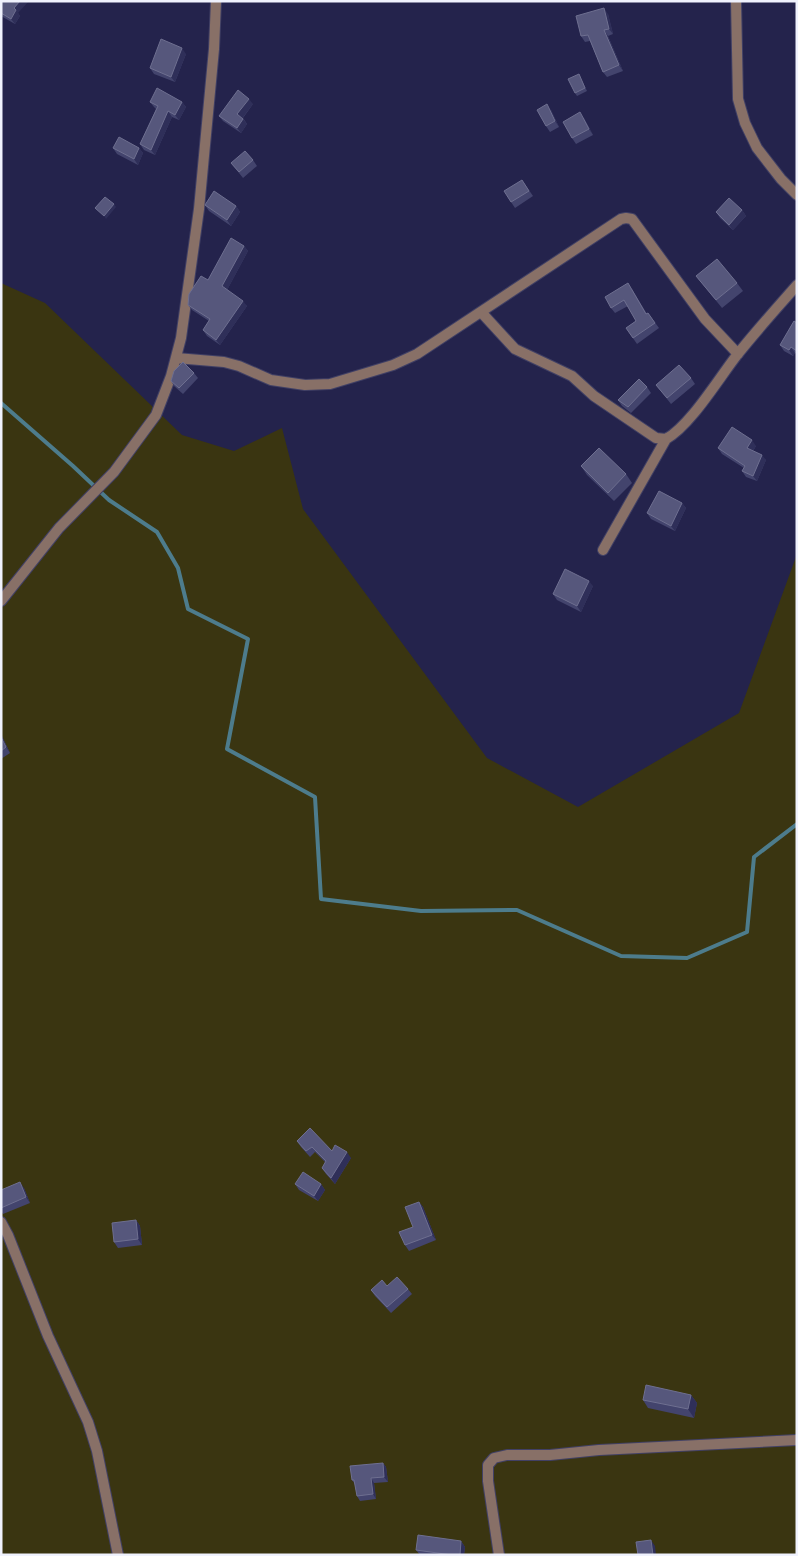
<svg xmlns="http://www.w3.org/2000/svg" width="798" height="1556" font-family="'Varela Round',sans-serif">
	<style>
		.green { fill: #3a3511 }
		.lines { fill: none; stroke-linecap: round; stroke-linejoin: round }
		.stream { stroke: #4d7c8c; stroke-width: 4 }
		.street-casing { stroke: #414065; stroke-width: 12 }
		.street { stroke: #887067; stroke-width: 10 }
		.wall { fill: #43446d }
		.shaded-wall { fill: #2f2f59 }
		.building { fill: #56577c; stroke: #6e6f90 }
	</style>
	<rect width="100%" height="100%" fill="#24234c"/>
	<!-- green -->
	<path class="green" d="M1 283 45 303 182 435 234 451 282 428 303 509 487 758 578 807 739 713 797 554V1555H1Z"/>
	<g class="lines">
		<!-- stream -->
		<path class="stream" d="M1 403 73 466 109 500 157 532 178 568 188 609 248 639 227 749 315 797 321 899 421 911 517 910 621 956 687 958 747 932 754 857 797 824"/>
		<!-- street casing -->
		<g class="street-casing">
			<path id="street" d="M736 1 738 99 745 123 757 148 781 179 797 195
				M481 312 515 349 572 376 594 396 656 438 666 439
				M176 358 224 362 239 366 271 380 305 385 330 384 393 365 417 354 621 219 626 218 632 219 705 319 738 354
				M603 550 666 439C690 426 719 378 737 355 756 331 777 308 797 285
				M1 601 59 528 114 472 156 415 171 376 181 338 199 209 214 49 216 1
				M1 1222 8 1235 48 1336 88 1422 97 1451 118 1555
				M499 1555 488 1481V1465L494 1458 507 1455H550L599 1450 797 1440"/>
		</g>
		<!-- street -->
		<use href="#street" class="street"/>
	</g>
	<!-- wall -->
	<path class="wall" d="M1 1 18 13 20 16 15 24 1 16Z
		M608 14 613 34 608 36 623 71 607 77 603 72 590 41 585 42 581 36Z
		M186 54 175 82 154 74 150 68Z
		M579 74 587 91 577 96 575 93Z
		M150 102H182L186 107 179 120 172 117 155 155 144 150 140 144 156 109 154 107Z
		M253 104 243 118 247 124 241 133 223 121 219 116Z
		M551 110 559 127 550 132 546 126Z
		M584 118 593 135 576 144 572 138Z
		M113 148H139L143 153 138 165 117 154Z
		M253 160 257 166 243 178 231 163Z
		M522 180 533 196 515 208 511 202Z
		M205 205 236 206 240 212 231 226 209 211Z
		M742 210 746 216 733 230 720 218 716 212Z
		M244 246 248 251 227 290 247 306 220 345 207 336 203 330 209 321 192 310 188 305 208 280Z
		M696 276 737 283 743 291 722 308Z
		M632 289 647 314 648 313 659 328 637 344 626 328 636 321 628 306 615 313 611 308Z
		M797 323V354L795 353 793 356 784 351 780 345Z
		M194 373 198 378 183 394 174 386 171 381Z
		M691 378 695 384 671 404 656 385Z
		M647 387 651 393 631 413 622 406 618 400Z
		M756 446 753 451 766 460 757 481 746 477 742 471 744 468 722 454 718 448Z
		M581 466 626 474 632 483 614 501 587 475Z
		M682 503 686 508 675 531 651 519 647 513Z
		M593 586 581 612 557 600 553 594Z
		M1 734 10 753 1 759Z
		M297 1141 332 1151 351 1158 335 1184 326 1174 322 1168 325 1162 315 1152 310 1157 301 1147Z
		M295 1184H321L325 1190 318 1201 299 1190Z
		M24 1188 30 1203 3 1214 1 1211V1190Z
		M419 1202 423 1207 436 1240 409 1251 405 1245 413 1227Z
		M136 1220 140 1226 142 1245 118 1248 114 1242Z
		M387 1286 408 1289 412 1294 391 1313 375 1296 371 1290Z
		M691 1395 697 1403 694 1418 648 1408 643 1400Z
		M383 1463 386 1467 388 1482 374 1483 376 1499 360 1501 357 1496 355 1484 352 1480Z
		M461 1541 465 1547 464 1555H420L416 1550Z"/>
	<!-- shaded-wall -->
	<path class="shaded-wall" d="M20 1H29L18 13 20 16 15 24 11 19 14 8Z
		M604 8 608 14 613 34 609 29Z
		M604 30 608 36 623 71 619 65Z
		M182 48 186 54 175 82 171 77Z
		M249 99 253 104 241 120 237 114Z
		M182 102 186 107 179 120 175 115Z
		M547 104 551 110 559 127 555 121Z
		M168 111 172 117 155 155 151 150Z
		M580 112 584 118 593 135 589 129Z
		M243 119 247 124 241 133 237 128Z
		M139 148 143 153 138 165 134 159Z
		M114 204 116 207 106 219 104 216Z
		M236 206 240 212 231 226 227 220Z
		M742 210 746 216 733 230 729 225Z
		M244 246 248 251 226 292 222 286Z
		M243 301 247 306 220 345 216 340Z
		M791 347 795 353 793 356 789 350Z
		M752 440 756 446 751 454 747 448Z
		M762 455 766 460 757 481 753 476Z
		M682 503 686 508 675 531 671 526Z
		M589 581 593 586 581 612 577 606Z
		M1 734 10 753 6 747 1 737Z
		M347 1152 351 1158 335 1184 331 1178Z
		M20 1182 24 1188 30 1203 26 1197Z
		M321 1184 325 1190 318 1201 314 1196Z
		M419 1202 423 1207 436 1240 432 1235Z
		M136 1220 140 1226 142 1245 138 1239Z
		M691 1395 697 1403 694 1418 688 1409Z
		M383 1463 386 1467 388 1482 384 1477Z
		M371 1478 374 1483 376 1499 373 1494Z
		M651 1540 655 1546 656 1555H653Z
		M461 1541 465 1547 464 1555H460Z"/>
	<!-- building -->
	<path class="building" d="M1 1H20L14 8 16 10 11 19 1 13Z
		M604 8 609 29 604 30 619 65 603 72 588 35 581 36 576 16Z
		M161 39 182 48 171 77 150 68Z
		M579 74 585 88 575 93 568 79Z
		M157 88 182 102 175 115 168 111 151 150 140 144 158 106 150 102Z
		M238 90 249 99 237 114 243 119 237 128 219 116Z
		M547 104 555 121 546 126 537 110Z
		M580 112 589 129 572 138 563 122Z
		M119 137 139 148 134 159 113 148Z
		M245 151 253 160 239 172 231 163Z
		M522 180 529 191 511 202 504 191Z
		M214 191 236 206 227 220 205 205Z
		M105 197 114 204 104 216 95 208Z
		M729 198 742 210 729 225 716 212Z
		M231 238 244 246 222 286 243 301 216 340 203 330 210 319 188 305 189 294 201 276 208 280Z
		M717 259 737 283 716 300 696 276Z
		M628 283 646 314 648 313 655 323 633 338 626 328 636 321 624 300 611 308 605 297Z
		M794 321 797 323V351L791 347 789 350 780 345Z
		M183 362 194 373 179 388 171 381 174 371Z
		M679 365 691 378 667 398 656 385Z
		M639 379 647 387 628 407 618 400Z
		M732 427 752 440 747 448 762 455 753 476 742 471 745 466 718 448Z
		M599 448 626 474 608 493 581 466Z
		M659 491 682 503 671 526 647 513Z
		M565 569 589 581 577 606 553 594Z
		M1 737 6 747 1 751Z
		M310 1128 332 1151 335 1145 347 1152 331 1178 322 1168 326 1161 312 1147 306 1151 297 1141Z
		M303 1172 321 1184 314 1196 295 1184Z
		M20 1182 26 1197 1 1208V1190Z
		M419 1202 432 1235 405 1245 399 1232 413 1227 405 1207Z
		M136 1220 138 1239 114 1242 112 1223Z
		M397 1277 408 1289 387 1307 371 1290 382 1280 387 1286Z
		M646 1385 691 1395 688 1409 643 1400Z
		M383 1463 384 1477 371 1478 373 1494 357 1496 354 1480H352L350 1466Z
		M418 1535 461 1541 460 1555H452L416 1550Z
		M651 1540 653 1555H638L636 1542Z"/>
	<!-- border -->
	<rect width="798" height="1556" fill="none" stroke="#f0f2fd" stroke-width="5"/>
</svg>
